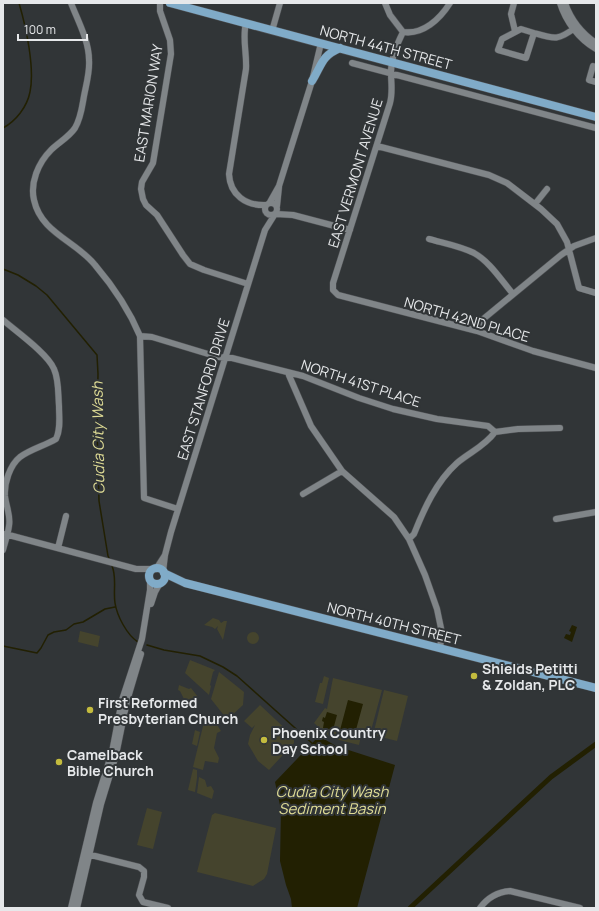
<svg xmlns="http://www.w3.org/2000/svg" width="599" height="911" font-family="Manrope,sans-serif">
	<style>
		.green { fill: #45442d }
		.water { fill: #222002 }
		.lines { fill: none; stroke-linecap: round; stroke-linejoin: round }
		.stream { stroke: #222002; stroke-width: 1.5 }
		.canal { stroke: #222002; stroke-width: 5 }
		.minor-casing { stroke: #4e5154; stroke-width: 7 }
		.major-casing { stroke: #4e5154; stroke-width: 9 }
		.minor { stroke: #808588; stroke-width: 6 }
		.major { stroke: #80abc8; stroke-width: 8 }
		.poi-dot { fill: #c4bc3e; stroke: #313537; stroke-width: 1.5 }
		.labels { text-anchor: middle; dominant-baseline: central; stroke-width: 4; stroke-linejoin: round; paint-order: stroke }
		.street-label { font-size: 14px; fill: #e6e8ea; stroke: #313537 }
		.poi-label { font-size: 14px; font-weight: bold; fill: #e6e8ea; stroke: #313537; text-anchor: start }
		.water-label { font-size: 15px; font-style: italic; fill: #dedb95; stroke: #313537 }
	</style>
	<rect width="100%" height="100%" fill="#313537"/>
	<!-- green -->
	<path class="green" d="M213 618 219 620 221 623 224 621H227L223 640 217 629 218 626 215 629 212 627 204 625Z
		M80 631 100 636 98 647 78 642Z
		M247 638a6 6 0 1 1 12 0a6 6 0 1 1-12 0Z
		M190 660 215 670 213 672 210 685 211 686 209 695 185 673Z
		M219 672 244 692 243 705 229 718H226L211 699Z
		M324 676 329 678 323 704 315 702 320 683H322Z
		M333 678 382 690 369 738 361 736 359 745 331 738 314 723 325 708 327 709Z
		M179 685 189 689 191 688 198 697 189 704 186 709 178 707 184 699 180 691 178 690Z
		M384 690 408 696 397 741 373 735Z
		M260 705 291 734V736L294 738V743L269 770 258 761 248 744 250 735 255 725 252 728 244 721Z
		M205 718 214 720 221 731 217 733 214 748 219 758 218 763 205 761 203 770 193 767Z
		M195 730 200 732 197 746 192 744Z
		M193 769 197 770V778L195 792 188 790Z
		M199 777 205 780 207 787 211 786 214 791 212 799 197 793Z
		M147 808 162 812 153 849 137 845Z
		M215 813 276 828 267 874 264 879 253 886 197 872 212 815Z"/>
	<!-- water -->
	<path class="water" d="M572 625 577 627 572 642 564 638 566 634 570 635 571 632 569 631Z
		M348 700 363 704 354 737 339 734Z
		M327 712 337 715 333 730 323 728 324 722 322 721 323 717 325 718Z
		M319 736 336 746 395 765 357 908H292L291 899 286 885 280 861 281 810 275 782Z"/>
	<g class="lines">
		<!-- stream -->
		<path class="stream" d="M3 128C16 121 27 107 30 92 35 68 26 27 19 3
			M3 269 18 275 36 286 47 295 97 355 98 374 97 428 99 501 108 556 110 560
			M112 566C117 577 113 591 115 603 117 616 127 635 138 642
			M147 645 164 650 200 656 223 667 237 676 313 744
			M3 646 37 653 41 648 48 635 54 632 66 630 74 624 83 622 105 609 115 607"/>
		<!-- canal -->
		<path class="canal" d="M410 908 551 777 596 744"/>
		<!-- minor casing -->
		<g class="minor-casing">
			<path id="minor" d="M71 3C78 21 89 41 89 60 90 72 86 85 84 96 82 107 81 118 75 128 69 137 58 143 51 150 38 163 30 183 34 200 41 233 76 241 95 265 112 285 130 312 140 336L144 498 178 509
				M160 3V11L170 40 171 54 153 163 142 182 141 189 143 199 146 205 157 215 183 255 190 264 204 270 248 284
				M385 3 390 15 403 32
				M514 3 511 14 515 31
				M560 3C566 22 579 39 596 49
				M565 3C571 20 581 33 596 43
				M246 23C242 38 247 53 246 69L229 174C230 195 246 206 266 205
				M521 29 534 33 526 58 498 50 502 39Z
				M272 31 280 3
				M403 32C397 44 391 59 391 72 391 83 393 92 390 103L333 283V290L338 295 477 331 533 351 596 368
				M403 32C423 35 440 19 450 3
				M534 33C554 39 558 41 576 27
				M352 63 596 128
				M596 67 593 66 589 80 596 82
				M377 146 489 175 507 183 541 209 557 224 567 242 579 288 596 293
				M270 202 279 186 312 81 321 43
				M265 209a6 6 0 1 1 12 0a6 6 0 1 1-12 0Z
				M535 204 547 189
				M277 206 279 187
				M276 214 293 215 350 230
				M429 239C443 243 460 246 474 253 490 262 501 280 513 294
				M3 320C17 332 48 354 54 369 59 380 58 394 59 406 59 417 61 429 56 439 44 446 31 449 20 457 10 465 4 483 5 496 6 506 11 516 9 526 8 534 5 542 3 550
				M477 331 482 320 561 255 574 246 596 238
				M140 336 152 337 218 357 232 358 303 376 359 398 393 409 437 419 488 426 495 432 518 429 560 428
				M288 373 311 426 342 471 394 517 409 539
				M303 494 342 471
				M556 519 596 512
				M5 534 136 569H154
				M58 548 66 516
				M156 569 165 555
				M163 572 165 555 171 532 265 230 275 214
				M151 604 155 592 160 583
				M440 648 442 633 437 609 425 575 409 539 414 534C424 509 436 482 457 463 470 452 485 446 495 432
				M87 854 139 867 144 871V877L139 895 143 902 168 908
				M71 908 96 803 112 752 122 700 142 639 150 590V579
				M77 908 101 804 116 755 127 701 141 654
				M480 908C488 897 497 892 510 891L580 908"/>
		</g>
		<!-- major casing -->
		<g class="major-casing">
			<path id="major" d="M170 3 596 117
				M312 81C322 65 321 56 340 48
				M149 576a8 8 0 1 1 16 0a8 8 0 1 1-16 0Z
				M164 573 185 583 596 688"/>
		</g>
		<!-- minor -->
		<use href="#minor" class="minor"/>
		<!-- major -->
		<use href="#major" class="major"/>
	</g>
	<!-- markers -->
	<g class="poi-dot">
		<circle cx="474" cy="676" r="4"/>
		<circle cx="90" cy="710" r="4"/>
		<circle cx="264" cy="740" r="4"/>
		<circle cx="59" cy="762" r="4"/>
	</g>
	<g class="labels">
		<!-- street labels -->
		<g class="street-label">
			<text transform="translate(386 47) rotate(15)">NORTH 44TH STREET</text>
			<text transform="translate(148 103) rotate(-81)">EAST MARION WAY</text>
			<text transform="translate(355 173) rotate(-73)">EAST VERMONT AVENUE</text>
			<text transform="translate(467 319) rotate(16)">NORTH 42ND PLACE</text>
			<text transform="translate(361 383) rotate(18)">NORTH 41ST PLACE</text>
			<text transform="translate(203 389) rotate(-73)">EAST STANFORD DRIVE</text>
			<text transform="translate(394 623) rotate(14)">NORTH 40TH STREET</text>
		</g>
		<!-- poi labels -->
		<g class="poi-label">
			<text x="482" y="668">Shields Petitti<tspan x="482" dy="16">&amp; Zoldan, PLC</tspan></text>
			<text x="98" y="702">First Reformed<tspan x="98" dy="16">Presbyterian Church</tspan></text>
			<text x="272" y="732">Phoenix Country<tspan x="272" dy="16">Day School</tspan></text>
			<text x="67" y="754">Camelback<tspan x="67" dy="16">Bible Church</tspan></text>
		</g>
		<!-- water labels -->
		<g class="water-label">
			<text transform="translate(98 438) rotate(-91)">Cudia City Wash</text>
			<text x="332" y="791">Cudia City Wash<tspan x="332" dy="17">Sediment Basin</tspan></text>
		</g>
	</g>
	<!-- border -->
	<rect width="599" height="911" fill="none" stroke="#e6e8ea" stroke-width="8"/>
	<!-- scale -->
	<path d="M18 34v6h69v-6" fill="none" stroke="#e6e8ea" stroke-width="2"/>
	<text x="24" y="34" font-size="12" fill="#e6e8ea" stroke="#313537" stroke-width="3" paint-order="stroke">100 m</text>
</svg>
